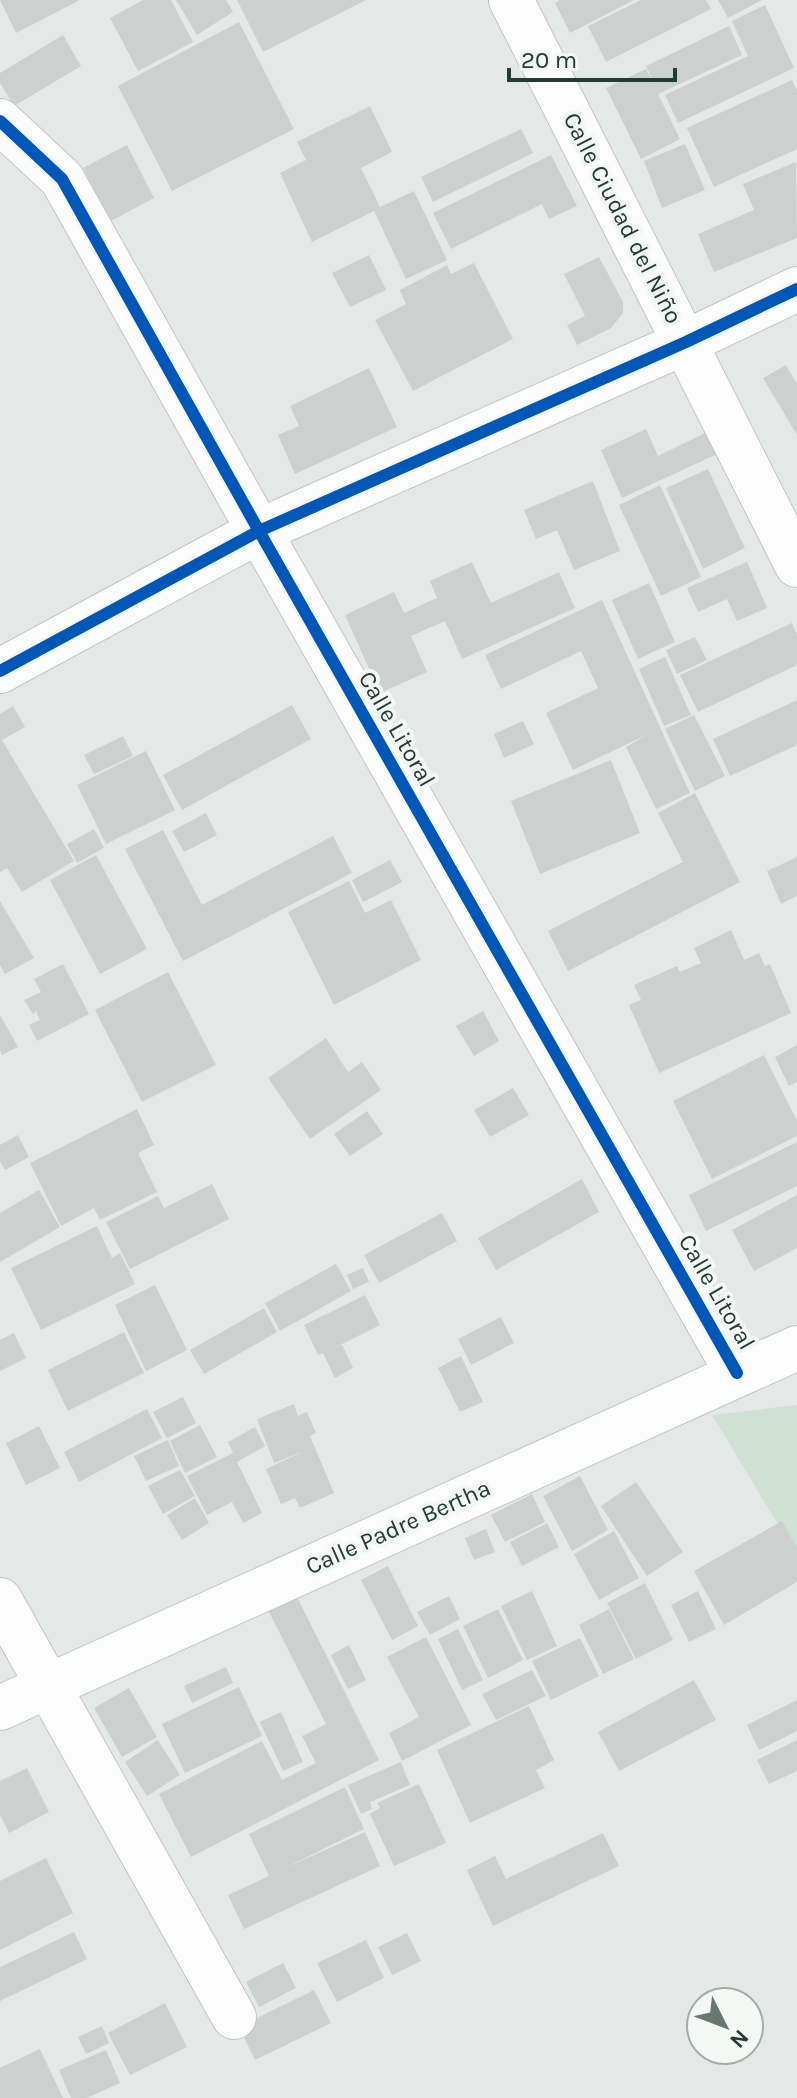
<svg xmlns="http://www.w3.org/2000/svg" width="797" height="2098" font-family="Karla,sans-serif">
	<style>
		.green { fill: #cfe1d3 }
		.building { fill: #ccd0ce }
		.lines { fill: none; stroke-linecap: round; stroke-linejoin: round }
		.minor-casing { stroke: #c1c6c4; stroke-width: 46 }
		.tertiary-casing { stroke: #c1c6c4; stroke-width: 46 }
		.minor { stroke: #fbfcfb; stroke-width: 44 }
		.tertiary { stroke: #fbfcfb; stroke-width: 44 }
		.cycleway-casing { stroke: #f3f8f5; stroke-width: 17 }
		.cycleway { stroke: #0057b8; stroke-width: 12 }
		.labels { text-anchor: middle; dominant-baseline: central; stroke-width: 8; stroke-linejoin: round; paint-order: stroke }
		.street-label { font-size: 24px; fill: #243b33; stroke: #f3f8f5 }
	</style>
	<rect width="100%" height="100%" fill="#e4e9e7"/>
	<!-- green -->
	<path class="green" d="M797 1405V1556L712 1415Z"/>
	<!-- building -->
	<path class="building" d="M0 0H80L16 33Z
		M143 0H171L193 42 138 71 110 18Z
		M176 0H226L233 12 197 35Z
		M237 0H366L263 52Z
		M560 0H634L570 33 555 3Z
		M641 0H706L711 9 606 62 588 26Z
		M718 0H762L728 18Z
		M765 5 794 68 678 123 665 95 748 56 732 21Z
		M239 22 294 129 172 191 118 86Z
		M729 26 742 55 658 94 680 139 641 159 606 88 646 69 656 87 646 66Z
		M63 35 81 66 14 106 0 83V73Z
		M792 80 797 90V149L714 187 687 128Z
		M370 106 392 152 361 168 380 207 414 191 447 260 406 279 374 211 312 242 280 173 306 160 297 142Z
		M521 129 533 153 433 202 421 177Z
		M685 144 705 190 662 208 644 161Z
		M127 145 154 198 111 221 83 168Z
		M551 155 577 206 549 219 542 204 451 249 433 213Z
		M796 162 797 238 714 272 698 234 754 210 743 184Z
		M369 255 386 290 350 307 332 273Z
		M599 257 623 302V313L611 328 577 345 567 325 585 316 564 274Z
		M474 263 513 339 413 391 375 320 406 304 400 290 447 265 451 274Z
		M786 365 797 384V435L763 378Z
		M369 368 397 427 295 474 278 435 299 426 290 406Z
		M646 429 658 456 707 432 717 454 622 498 601 450Z
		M708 469 745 548 703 569 666 488Z
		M593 481 620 551 574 570 557 530 536 539 524 510Z
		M660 485 701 577 661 596 619 505Z
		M472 562 491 603 559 572 575 608 462 659 445 621 411 636 427 672 380 693 345 615 394 592 404 613 437 598 430 581Z
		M747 562 767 608 737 621 727 599 698 612 687 588Z
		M649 583 675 642 638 659 612 600Z
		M602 600 690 793 656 809 626 747 648 734 573 770 546 713 598 688 581 651 501 689 485 655Z
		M792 623 797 635V665L698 712 680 675Z
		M695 637 707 660 677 674 666 650Z
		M665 657 691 715 664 726 639 669Z
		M797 700V745L730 776 713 739Z
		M292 705 311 739 182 810 163 775Z
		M13 706 25 727 2 740 74 861 22 892 7 868 0 872V714Z
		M694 715 725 776 695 791 665 729Z
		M523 721 534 744 504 758 494 734Z
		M123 736 133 756 94 774 84 755Z
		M146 751 175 810 106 844 77 785Z
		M611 760 640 833 540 874 511 801Z
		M695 793 740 882 568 971 548 931 683 862 658 813Z
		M206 813 217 835 184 852 172 831Z
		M94 829 104 848 77 863 67 844Z
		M163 830 202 905 333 836 352 873 183 961 125 849Z
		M96 855 147 949 100 974 50 880Z
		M797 857V896L781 904 767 871Z
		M390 860 402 882 363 902 352 880Z
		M349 881 365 913 391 900 421 960 334 1005 288 912Z
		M0 901 34 958 5 974 0 965Z
		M731 930 744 960 759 953 765 966 770 964 791 1013 659 1073 629 1005 641 1000 634 985 677 966 680 972 701 963 694 948Z
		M63 964 89 1014 37 1041 29 1025 40 1020 36 1011 33 1014 24 1000 41 992 34 979Z
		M168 972 216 1065 142 1102 95 1010Z
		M483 1011 499 1041 474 1056 456 1026Z
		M0 1015 18 1047 2 1055 0 1050Z
		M326 1038 348 1072 362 1062 381 1090 310 1139 268 1078Z
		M797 1045V1082L789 1086 775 1057Z
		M764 1055 797 1121V1136L712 1179 673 1101Z
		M513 1088 529 1115 490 1137 474 1110Z
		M137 1109 154 1145 138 1153 157 1192 100 1220 94 1208 61 1226 30 1163Z
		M367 1111 383 1134 350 1156 334 1134Z
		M18 1135 29 1157 5 1170 0 1161V1145Z
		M797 1142V1186L706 1231 689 1195Z
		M582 1179 599 1212 496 1270 478 1238Z
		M212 1184 229 1219 130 1269 106 1222 158 1196 164 1208Z
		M39 1190 60 1227 0 1262V1213Z
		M797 1195V1248L754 1271 732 1230Z
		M442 1213 457 1241 379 1283 364 1255Z
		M97 1226 112 1258 120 1253 135 1284 41 1330 11 1268Z
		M336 1264 351 1291 280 1331 265 1303Z
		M363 1268 369 1282 353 1289 347 1275Z
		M155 1285 187 1350 146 1371 115 1305Z
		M365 1295 380 1325 332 1349 342 1345 353 1368 335 1378 323 1353 318 1355 304 1325Z
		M264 1308 277 1332 204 1374 190 1350Z
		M501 1317 514 1343 471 1365 458 1339Z
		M124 1332 144 1373 68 1411 48 1370Z
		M14 1333 26 1358 0 1371V1340Z
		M461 1356 483 1402 460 1412 438 1368Z
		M183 1397 196 1423 167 1438 153 1412Z
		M294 1404 298 1416 307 1412 316 1433 310 1436 334 1493 300 1508 295 1498 281 1504 266 1469 304 1451 274 1463 257 1419Z
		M147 1409 162 1438 79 1482 64 1452Z
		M200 1425 217 1457 185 1473 170 1441Z
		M39 1426 60 1468 26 1485 6 1443Z
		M255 1427 265 1446 237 1462 262 1513 243 1523 232 1502 207 1515 187 1476 233 1453 228 1442Z
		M168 1440 179 1466 146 1481 134 1456Z
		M180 1470 195 1496 163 1514 148 1486Z
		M580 1476 608 1530 572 1551 543 1496Z
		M636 1482 683 1552 647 1576 601 1506Z
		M532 1494 545 1522 505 1542 491 1515Z
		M195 1498 209 1523 182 1540 167 1515Z
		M782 1521 797 1548V1582L724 1625 694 1571Z
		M547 1523 559 1547 522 1566 510 1542Z
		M486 1529 495 1552 474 1560 465 1538Z
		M614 1531 639 1578 599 1600 574 1554Z
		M388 1566 418 1626 392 1640 361 1580Z
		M645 1583 673 1640 636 1659 607 1603Z
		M532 1591 557 1646 527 1660 501 1606Z
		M698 1591 716 1629 689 1642 671 1605Z
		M296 1595 379 1760 191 1857 159 1794 262 1741 282 1780 316 1763 302 1736 326 1724 268 1610Z
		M449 1596 460 1619 430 1635 417 1612Z
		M498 1609 523 1660 488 1678 463 1626Z
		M609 1609 634 1659 603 1674 579 1625Z
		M458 1629 483 1680 462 1690 438 1639Z
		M426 1637 471 1725 402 1761 389 1733 419 1717 387 1657Z
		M580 1638 599 1676 551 1700 532 1661Z
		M349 1645 366 1680 348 1689 331 1655Z
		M226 1667 233 1683 192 1703 184 1686Z
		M532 1670 546 1696 496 1720 482 1694Z
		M694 1680 716 1720 619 1771 598 1732Z
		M239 1687 262 1736 185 1773 162 1724Z
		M129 1688 157 1737 122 1757 94 1708Z
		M797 1700V1731L759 1750 747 1725Z
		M529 1706 554 1760 536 1770 545 1788 470 1823 437 1750Z
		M281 1712 303 1762 283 1771 260 1722Z
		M158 1740 180 1775 147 1796 125 1762Z
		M797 1740V1771L769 1784 757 1760Z
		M401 1762 410 1785 370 1802 372 1809 361 1814 348 1785Z
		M27 1768 49 1812 9 1833 0 1815V1781Z
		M419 1784 446 1843 394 1866 370 1814 380 1808 377 1803Z
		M345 1787 364 1829 283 1869 365 1832 380 1866 244 1929 228 1895 269 1876 249 1834Z
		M603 1833 619 1866 493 1926 467 1870 495 1856 506 1879Z
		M46 1858 73 1913 0 1950V1881Z
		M74 1932 87 1959 0 2001V1967Z
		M407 1933 421 1961 392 1975 378 1947Z
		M366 1940 384 1978 337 2002 317 1963Z
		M283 1963 296 1988 259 2007 246 1982Z
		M314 1990 331 2023 255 2060 239 2027Z
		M165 2003 187 2047 130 2075 108 2033Z
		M102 2026 109 2043 86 2054 78 2037Z
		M40 2049 63 2098H0V2068Z
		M106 2050 120 2083 87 2098H71L59 2070Z"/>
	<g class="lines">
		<!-- minor casing -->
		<g class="minor-casing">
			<path id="minor" d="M511 0 797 565
				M0 121 62 179 259 531 737 1373
				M0 1600 234 2017
				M0 1708 797 1348"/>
		</g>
		<!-- tertiary casing -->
		<g class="tertiary-casing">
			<path id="tertiary" d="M0 671 259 531 686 342 797 289"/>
		</g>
		<!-- minor -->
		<use href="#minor" class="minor"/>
		<!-- tertiary -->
		<use href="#tertiary" class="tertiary"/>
		<!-- cycleway casing -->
		<g class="cycleway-casing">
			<path id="cycleway" d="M0 121 62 179 259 531 737 1373
				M0 671 259 531 686 342 797 289"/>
		</g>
		<!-- cycleway -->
		<use href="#cycleway" class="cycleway"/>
	</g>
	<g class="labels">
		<!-- street labels -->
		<g class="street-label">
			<text transform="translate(623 218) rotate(63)">Calle Ciudad del Niño</text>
			<text transform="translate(397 729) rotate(60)">Calle Litoral</text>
			<text transform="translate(717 1292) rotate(60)">Calle Litoral</text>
			<text transform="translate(398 1527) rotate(-24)">Calle Padre Bertha</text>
		</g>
	</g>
	<!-- north arrow -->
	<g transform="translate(725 2026) rotate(132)"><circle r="38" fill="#f3f8f5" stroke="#a0aca7" stroke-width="2"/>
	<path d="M0-6L14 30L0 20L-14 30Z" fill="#677872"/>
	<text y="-12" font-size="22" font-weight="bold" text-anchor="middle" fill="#243b33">N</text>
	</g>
	<!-- scale -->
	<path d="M509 68v12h166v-12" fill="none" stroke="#243b33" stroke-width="4"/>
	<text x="521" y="68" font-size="24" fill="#243b33" stroke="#f3f8f5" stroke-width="6" paint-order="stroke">20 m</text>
</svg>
